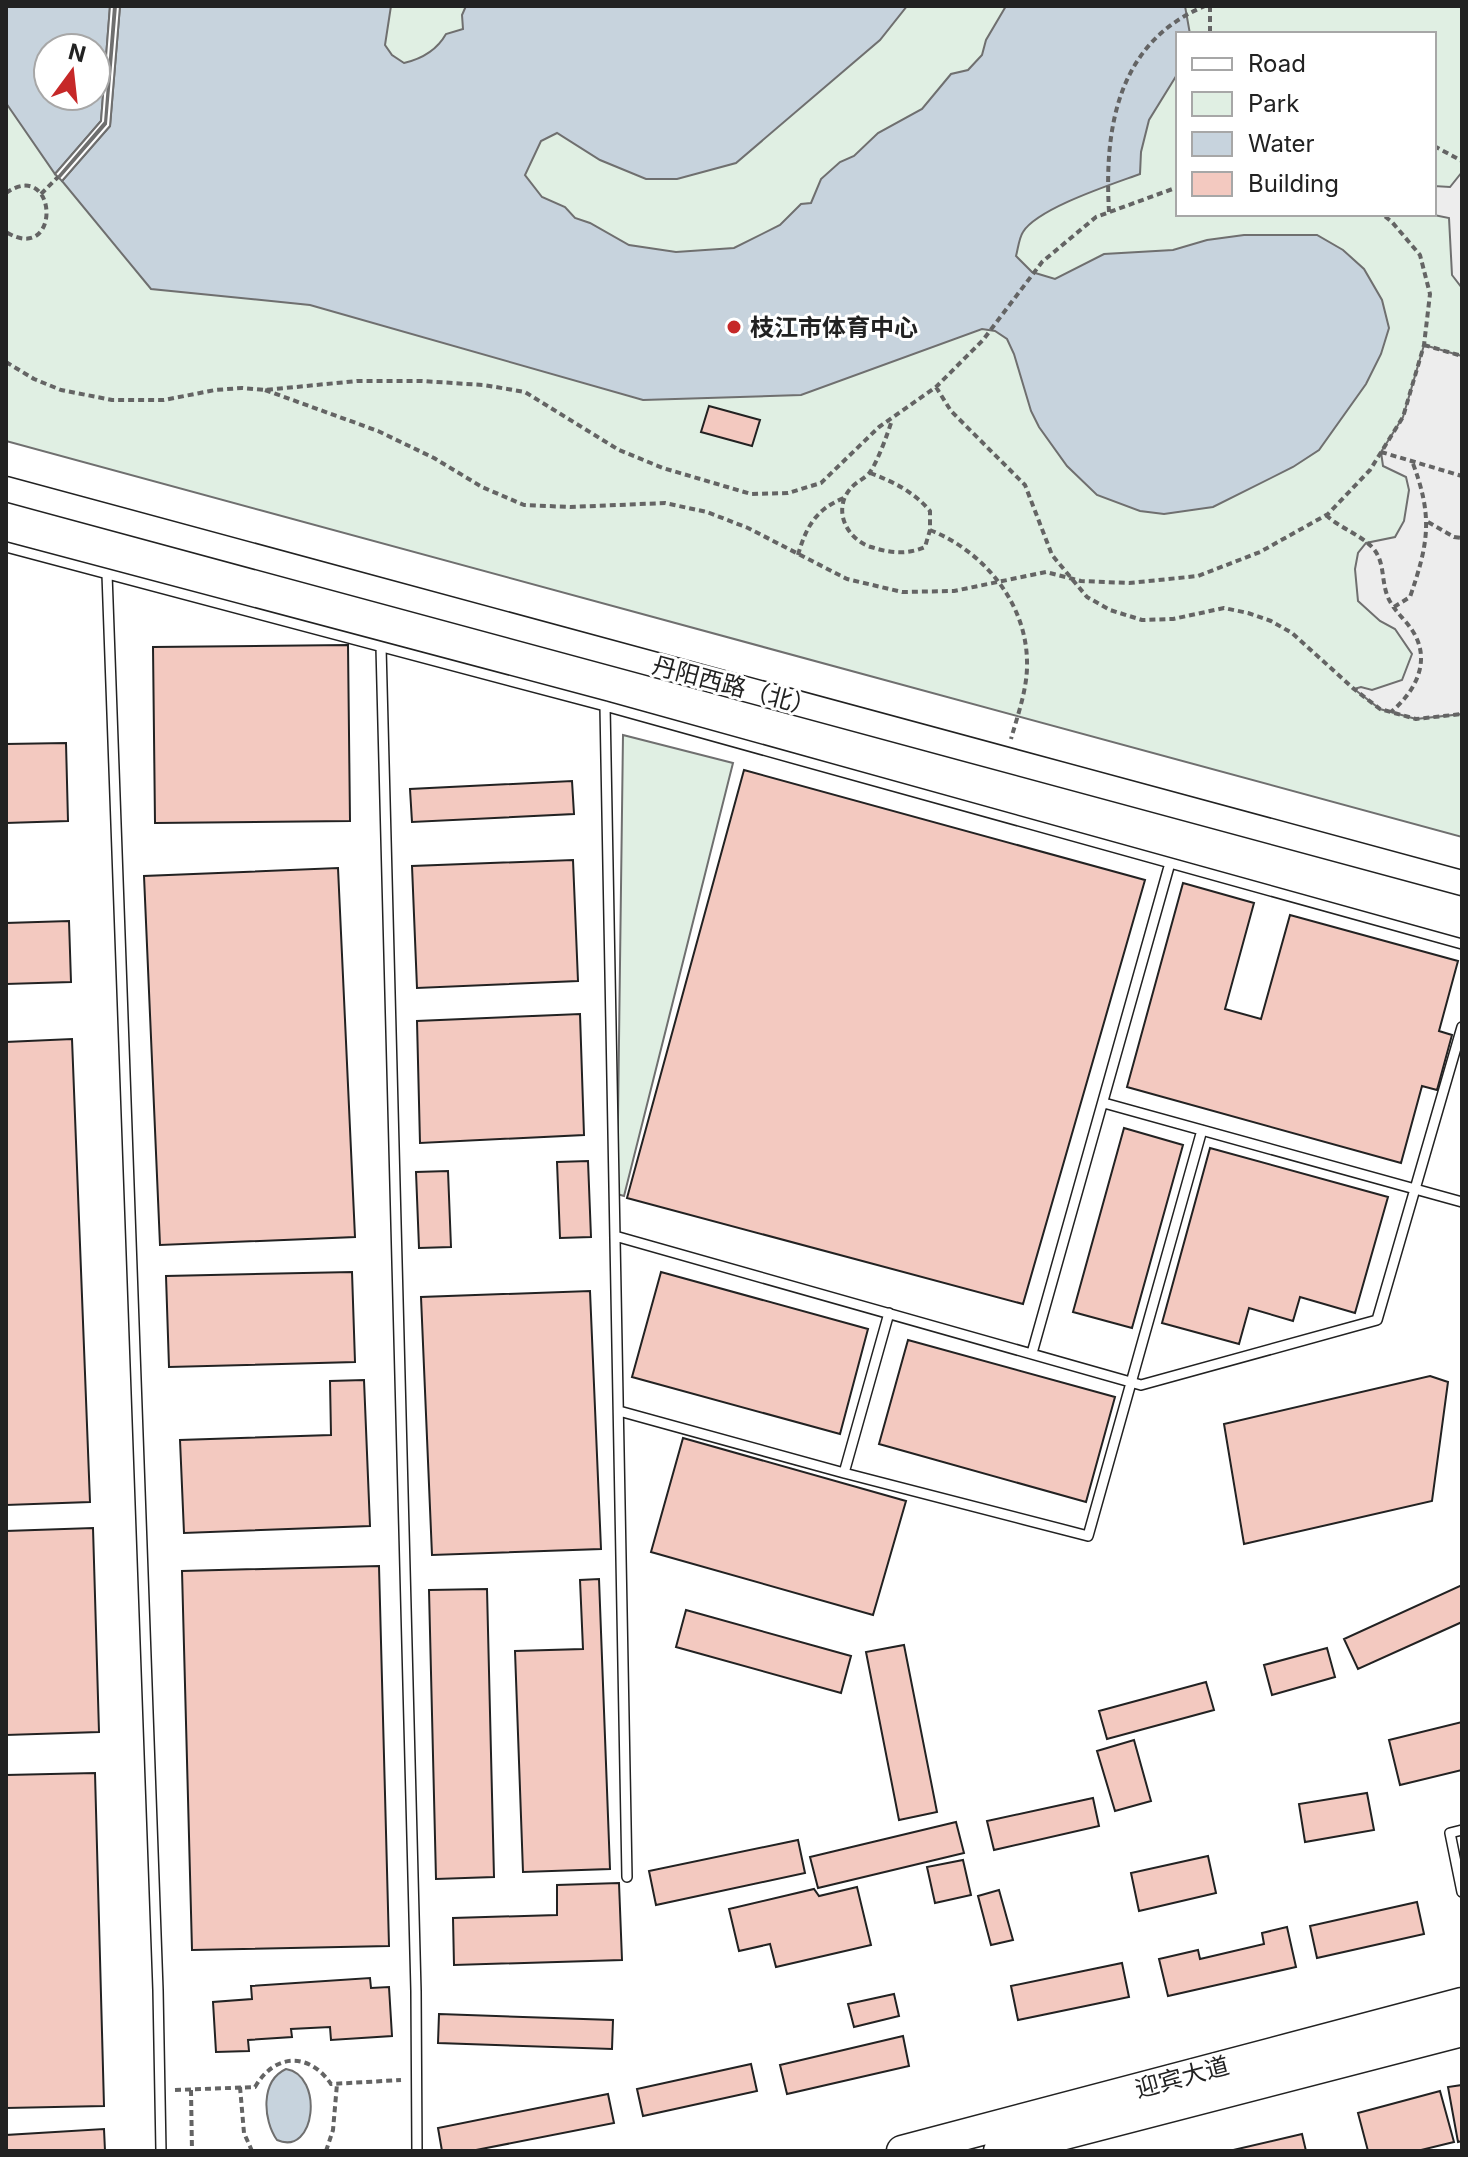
<svg xmlns="http://www.w3.org/2000/svg" width="1468" height="2157" font-family="Inter,'Noto Sans SC',sans-serif">
	<style>
		.green { fill: #e0efe3; stroke: #6f6f6f; stroke-width: 2; fill-rule: evenodd }
		.parking { fill: #ededed; stroke: #6f6f6f; stroke-width: 2 }
		.water { fill: #c7d3dd; stroke: #6f6f6f; stroke-width: 2; fill-rule: evenodd }
		.pier { fill: #fff; stroke: #6f6f6f; stroke-width: 2 }
		.building { fill: #f3c9c0; stroke: #222; stroke-width: 2 }
		.lines { fill: none; stroke-linecap: round; stroke-linejoin: round }
		.service-casing { stroke: #222; stroke-width: 12 }
		.tertiary-casing { stroke: #222; stroke-width: 27 }
		.primary-casing { stroke: #222; stroke-width: 33 }
		.path { stroke: #646464; stroke-width: 4; stroke-dasharray: 6 4; stroke-linecap: butt }
		.service { stroke: #fff; stroke-width: 9 }
		.tertiary { stroke: #fff; stroke-width: 24 }
		.primary { stroke: #fff; stroke-width: 30 }
		.poi-dot { fill: #c62828; stroke: #fff; stroke-width: 3 }
		.labels { text-anchor: middle; dominant-baseline: central; stroke-width: 6; stroke-linejoin: round; paint-order: stroke }
		.poi-label { font-size: 24px; font-weight: bold; fill: #222; stroke: #fff; text-anchor: start }
		.street-label { font-size: 24px; fill: #222; stroke: #fff }
	</style>
	<rect width="100%" height="100%" fill="#fff"/>
	<!-- green -->
	<path class="green" d="M6 6H1462V837L6 441ZM1178 34H1434V214H1178ZM48 48H96V96H48Z
		M623 735 733 763 624 1196 617 1194Z"/>
	<!-- parking -->
	<path class="parking" d="M1462 172V288L1452 275 1449 218 1429 214H1434V186L1450 187Z
		M1424 345 1462 356V714L1416 719 1380 709 1354 689 1361 687 1372 690 1402 680 1412 654 1395 629 1380 621 1358 601 1355 569 1358 553 1366 543 1395 537 1404 521 1409 490 1406 477 1383 466 1381 452 1403 417Z"/>
	<!-- water -->
	<path class="water" d="M6 6H110L101 121 55 174 6 103ZM48 48H96V96H48Z
		M120 6H391L385 45 392 55 404 63C421 59 437 50 446 34L463 29 462 15 466 6H907L880 40 736 163 677 179H646L600 160 557 133 541 141 525 175 542 197 565 207 575 218 590 223 629 245 676 252 734 248 780 225 801 204 811 203 821 179 840 162 854 156 878 133 922 109 951 74 968 70 982 55 986 40 1006 6H1185L1190 34H1178V73L1149 120 1141 152 1140 174C1113 184 1038 208 1023 232 1019 238 1018 249 1016 256L1032 272 1055 279 1104 254 1173 250 1207 240 1244 235H1317L1343 250 1364 269 1382 300 1389 328 1381 354 1366 384 1319 450 1293 467 1213 507 1164 514 1140 511 1097 495 1067 466 1039 427 1031 411 1014 354 1007 339 995 331 982 329 801 395 643 400 310 305 151 289 62 181 110 126Z
		M286 2069C324 2075 316 2157 277 2140 263 2120 260 2081 286 2069Z"/>
	<!-- pier -->
	<path class="pier" d="M110 6H114L105 122 58 177 55 174 101 121Z
		M116 6H120L110 126 62 181 59 178 106 124Z"/>
	<!-- building -->
	<path class="building" d="M709 406 760 420 752 446 701 432Z
		M348 645 350 821 155 823 153 647Z
		M66 743 68 821 6 823V744Z
		M744 770 1145 880 1023 1304 627 1198Z
		M572 781 574 814 412 822 410 789Z
		M573 860 578 981 417 988 412 866Z
		M338 868 355 1237 160 1245 144 876Z
		M1183 883 1254 903 1225 1009 1261 1019 1290 915 1458 961 1439 1031 1452 1035 1437 1090 1422 1086 1401 1163 1127 1087Z
		M69 921 71 982 6 984V923Z
		M580 1014 584 1135 420 1143 417 1021Z
		M72 1039 90 1502 6 1505V1042Z
		M1124 1128 1183 1145 1132 1328 1073 1312Z
		M1210 1148 1388 1197 1355 1313 1300 1297 1293 1321 1249 1308 1239 1344 1162 1323Z
		M588 1161 591 1237 560 1238 557 1162Z
		M448 1171 451 1247 419 1248 416 1172Z
		M352 1272 355 1362 169 1367 166 1276Z
		M661 1272 868 1329 840 1434 632 1377Z
		M590 1291 601 1549 432 1555 421 1297Z
		M908 1340 1115 1397 1086 1502 879 1444Z
		M1430 1376 1448 1382 1432 1501 1244 1544 1224 1424Z
		M364 1380 370 1526 184 1533 180 1440 331 1435 330 1381Z
		M683 1438 906 1501 873 1615 651 1552Z
		M93 1528 99 1732 6 1735V1531Z
		M379 1566 389 1946 192 1950 182 1571Z
		M599 1579 610 1869 523 1872 515 1651 583 1649 580 1580Z
		M1462 1585V1622L1358 1669 1344 1639Z
		M487 1589 494 1877 436 1879 429 1590Z
		M686 1610 851 1656 841 1693 676 1647Z
		M904 1645 937 1812 899 1820 866 1652Z
		M1327 1648 1335 1677 1272 1695 1264 1665Z
		M1206 1682 1214 1710 1107 1739 1099 1711Z
		M1462 1722V1770L1400 1785 1389 1740Z
		M1134 1740 1151 1801 1115 1811 1097 1751Z
		M95 1773 104 2106 6 2108V1775Z
		M1367 1793 1374 1830 1305 1842 1299 1804Z
		M1093 1798 1099 1826 994 1850 987 1821Z
		M956 1822 964 1853 818 1888 810 1857Z
		M798 1840 805 1873 656 1905 649 1871Z
		M1208 1856 1216 1893 1139 1911 1131 1873Z
		M963 1860 971 1895 935 1903 927 1867Z
		M619 1883 622 1960 454 1965 453 1918 557 1915V1885Z
		M857 1887 871 1945 776 1967 770 1944 739 1951 729 1909 814 1889 819 1896Z
		M999 1890 1013 1940 991 1945 978 1896Z
		M1417 1902 1424 1934 1317 1958 1310 1926Z
		M1287 1927 1296 1967 1168 1996 1159 1959 1198 1950 1200 1959 1264 1944 1262 1933Z
		M1122 1963 1129 1997 1018 2020 1011 1986Z
		M370 1978 371 1988 389 1987 392 2036 331 2040 330 2027 291 2029 292 2037 248 2040 249 2051 216 2052 213 2002 252 1999 251 1986Z
		M894 1994 899 2016 854 2027 848 2004Z
		M439 2014 613 2020 612 2049 438 2043Z
		M903 2036 909 2066 787 2094 780 2065Z
		M751 2064 757 2091 643 2116 637 2089Z
		M1462 2085V2141L1458 2142 1448 2087Z
		M1440 2091 1454 2142 1417 2151H1368L1358 2113Z
		M608 2094 614 2123 471 2151H442L438 2128Z
		M104 2129 105 2151H6V2135Z
		M1302 2134 1306 2151H1229Z"/>
	<g class="lines">
		<!-- service casing -->
		<g class="service-casing">
			<path id="service" d="M6 547 605 706 1462 944
				M107 574 158 1990 161 2151
				M381 647 416 1991 417 2151
				M605 706 627 1877
				M1104 1103 1462 1202
				M615 1236 1141 1385 1377 1320 1462 1027
				M1032 1353 1170 863
				M619 1411 844 1473 889 1313
				M844 1473 1088 1536 1202 1130
				M1462 1830 1450 1833 1462 1892"/>
		</g>
		<!-- tertiary casing -->
		<g class="tertiary-casing">
			<path id="tertiary" d="M6 489 1462 883"/>
		</g>
		<!-- primary casing -->
		<g class="primary-casing">
			<path id="primary" d="M902 2151 1462 2003
				M999 2151 1462 2031"/>
		</g>
		<!-- path -->
		<path class="path" d="M1210 6V34
			M1434 146 1462 161
			M6 193C58 157 62 266 6 232
			M41 194 58 177
			M1109 212C1104 127 1118 42 1205 6
			M1424 345 1462 356
			M6 362 34 379 61 390 112 400H164L215 390 242 388 265 390 357 381H421L484 385 525 392 619 450 663 468 751 494 788 493 821 483 879 427 936 387 983 340 1042 262 1096 217 1178 187
			M936 387 951 411 1025 485 1052 555 1087 597 1110 610 1142 620 1173 619 1224 608 1248 613 1271 621 1292 633 1354 689 1380 709 1416 719 1462 714
			M265 390 378 431 434 458 482 487 524 505 570 507 665 503 707 512 748 528 847 579 902 592 954 591 1046 572 1081 581 1129 583 1198 576 1260 552 1328 514 1370 470 1403 417 1424 345 1430 294 1420 255 1392 222 1382 214
			M1381 452 1462 476
			M870 473C894 482 914 492 930 511V530L925 547C907 555 889 553 871 547 846 539 832 509 851 488 856 482 866 478 870 472 877 463 888 433 892 420
			M1326 515C1340 528 1359 534 1372 547 1385 561 1381 578 1387 595 1392 609 1404 618 1412 630 1432 660 1416 691 1391 712
			M1428 522 1454 537 1462 538
			M930 530C983 551 1026 602 1027 661 1028 687 1018 714 1011 739
			M798 555C806 527 816 509 844 498
			M1394 607 1410 597C1429 542 1433 516 1412 461
			M240 2087 244 2133 252 2151
			M175 2090 255 2087C275 2053 309 2052 331 2084L401 2080
			M191 2090 192 2151
			M326 2151 333 2130 337 2084"/>
		<!-- service -->
		<use href="#service" class="service"/>
		<!-- tertiary -->
		<use href="#tertiary" class="tertiary"/>
		<!-- primary -->
		<use href="#primary" class="primary"/>
	</g>
	<!-- markers -->
	<circle class="poi-dot" cx="734" cy="327" r="8"/>
	<g class="labels">
		<!-- poi labels -->
		<g class="poi-label">
			<text x="750" y="327">枝江市体育中心</text>
		</g>
		<!-- street labels -->
		<g class="street-label">
			<text transform="translate(734 686) rotate(15)">丹阳西路（北）</text>
			<text transform="translate(1182 2077) rotate(-15)">迎宾大道</text>
		</g>
	</g>
	<!-- border -->
	<rect width="1468" height="2157" fill="none" stroke="#222222" stroke-width="16"/>
	<!-- legend -->
	<rect x="1176" y="32" width="260" height="184" fill="#ffffff" stroke="#a7a7a7" stroke-width="2"/>
	<rect x="1192" y="58" width="40" height="12" fill="#ffffff" stroke="#a7a7a7" stroke-width="2"/>
	<text x="1248" y="72" font-size="24" fill="#222222">Road</text>
	<rect x="1192" y="92" width="40" height="24" fill="#e0efe3" stroke="#a7a7a7" stroke-width="2"/>
	<text x="1248" y="112" font-size="24" fill="#222222">Park</text>
	<rect x="1192" y="132" width="40" height="24" fill="#c7d3dd" stroke="#a7a7a7" stroke-width="2"/>
	<text x="1248" y="152" font-size="24" fill="#222222">Water</text>
	<rect x="1192" y="172" width="40" height="24" fill="#f3c9c0" stroke="#a7a7a7" stroke-width="2"/>
	<text x="1248" y="192" font-size="24" fill="#222222">Building</text>
	<!-- north arrow -->
	<g transform="translate(72 72) rotate(15)"><circle r="38" fill="#ffffff" stroke="#a7a7a7" stroke-width="2"/>
	<path d="M0-6L14 30L0 20L-14 30Z" fill="#c62828"/>
	<text y="-12" font-size="22" font-weight="bold" text-anchor="middle" fill="#222222">N</text>
	</g>
</svg>
